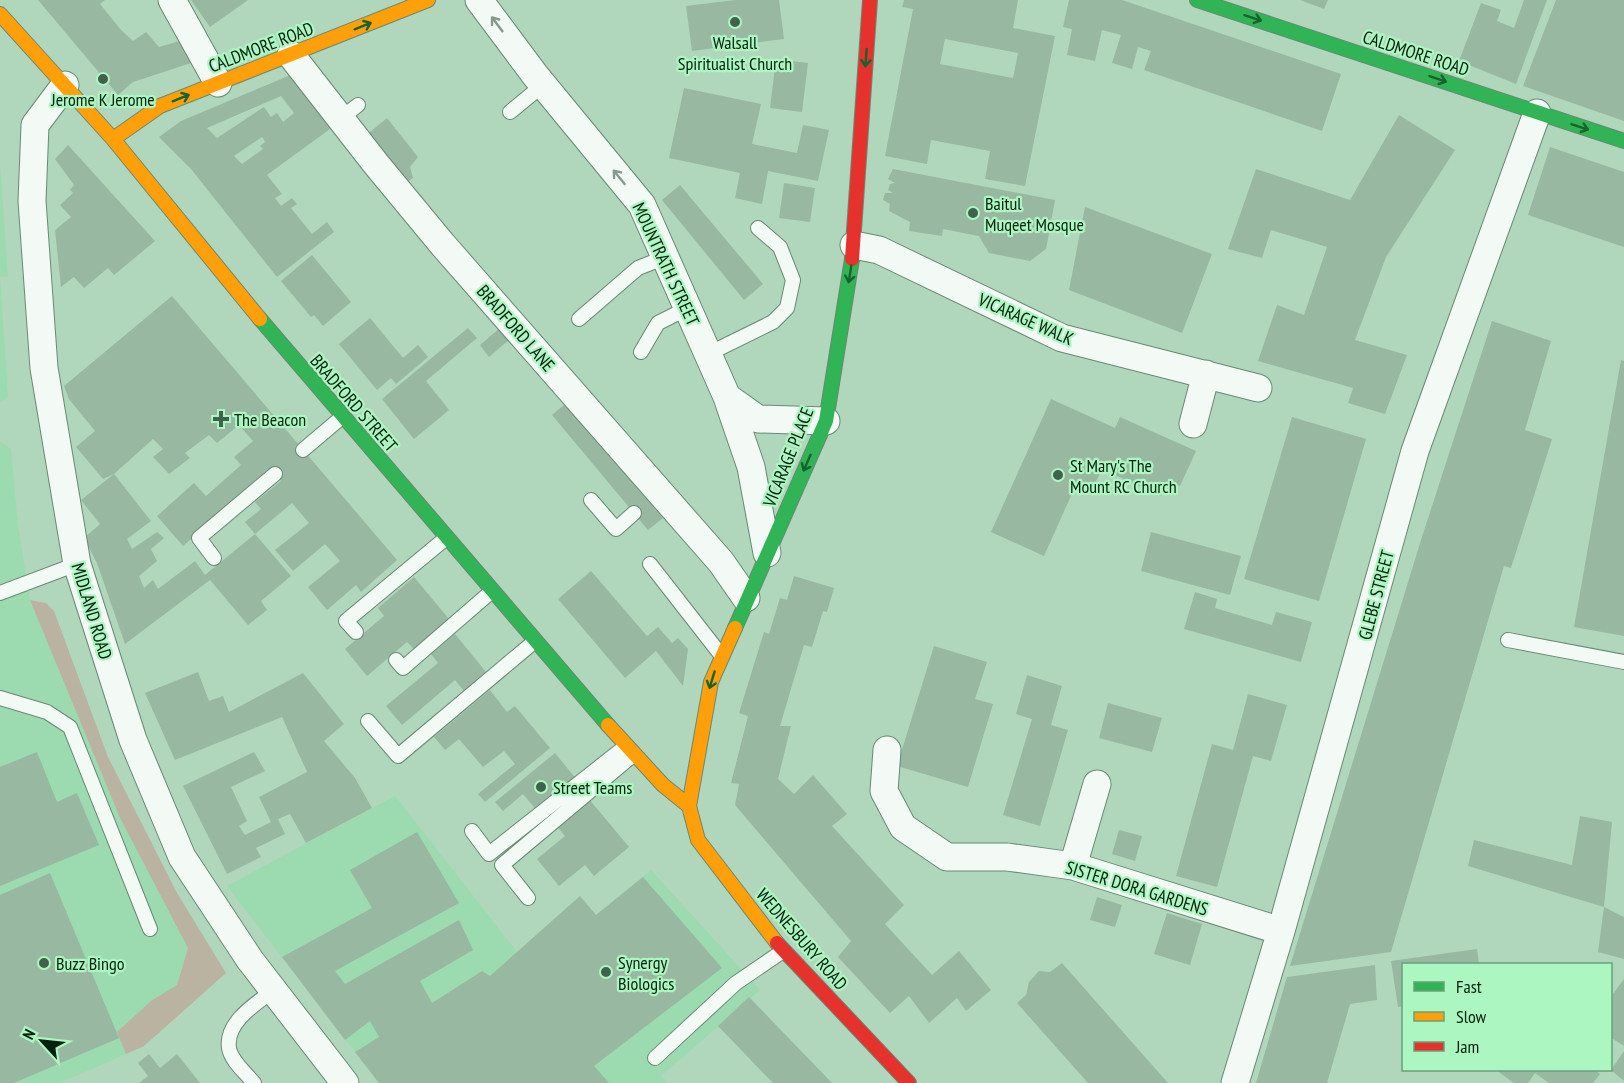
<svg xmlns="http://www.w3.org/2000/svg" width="1624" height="1083" font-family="'PT Sans Narrow',sans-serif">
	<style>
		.built { fill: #9cdaaf }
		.green { fill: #bab3a1 }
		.building { fill: #98b8a2; fill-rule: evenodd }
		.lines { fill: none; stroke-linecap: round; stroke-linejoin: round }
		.lane-casing { stroke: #698974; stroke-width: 16 }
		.street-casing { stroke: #698974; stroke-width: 29 }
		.fast-casing { stroke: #698974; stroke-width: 16 }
		.slow-casing { stroke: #698974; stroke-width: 16 }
		.jam-casing { stroke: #698974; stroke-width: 16 }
		.lane { stroke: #f3f9f5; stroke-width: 14 }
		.street { stroke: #f3f9f5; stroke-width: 27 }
		.fast { stroke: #30b455; stroke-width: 14 }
		.slow { stroke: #ff9f0a; stroke-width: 14 }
		.jam { stroke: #e5322d; stroke-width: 14 }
		.oneway { stroke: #17632e }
		.oneway2 { stroke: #87988d }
		.poi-dot { fill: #40614b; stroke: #acf6c1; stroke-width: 2 }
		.labels { text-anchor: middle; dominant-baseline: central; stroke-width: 4.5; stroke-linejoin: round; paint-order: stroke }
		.poi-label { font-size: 18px; fill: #03210e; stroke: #acf6c1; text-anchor: start }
		.street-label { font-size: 18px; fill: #03210e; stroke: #acf6c1 }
	</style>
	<rect width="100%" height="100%" fill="#b0d7bb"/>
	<!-- built -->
	<path class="built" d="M0 164 8 276 0 277 8 396 0 403Z
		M0 441 11 449 18 526 30 600 120 818 188 948 174 994 144 1046 60 1083H0Z
		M395 796 517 952 580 896 596 915 651 870 760 990 661 1076 667 1083H379L227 886Z"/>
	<!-- green -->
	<path class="green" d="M30 600 46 603 54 611 108 757 177 893 226 973 144 1046 126 1054 117 1032 151 1001 177 985 188 948 120 818Z"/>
	<!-- building -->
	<path class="building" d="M38 0H105L100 4 121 30 133 41 146 32 159 47 183 40 191 63 133 82 118 95Z
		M191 0H248L210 27Z
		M735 0H779L784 39 692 51 686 6Z
		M904 0H1018L1013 28 1055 36 1025 186 985 179 990 151 931 140 927 164 885 156 913 9 902 7ZM945 39 1018 53 1013 78 940 64Z
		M1069 0H1122L1341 74 1322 131 1144 70 1151 51 1138 47 1132 69 1112 63 1121 35 1102 30 1095 61 1067 55 1072 29 1063 27Z
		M1300 0H1328L1324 9Z
		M1524 0H1547L1516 84 1459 61 1481 3 1501 10 1497 21 1514 28Z
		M1556 0H1624V121L1523 86Z
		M776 59 808 63 802 112 770 108Z
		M293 74 334 126 267 175 282 194 275 198 281 206 292 198 297 204 291 208 312 234 327 222 334 232 277 277 191 169 159 137 181 121ZM281 96 294 113 283 122 277 113 271 117 264 107 217 138 207 128ZM262 137 265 142 260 146 263 149 242 164 234 156Z
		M684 88 761 104 752 144 797 153 803 125 829 130 818 181 768 171 762 204 735 198 740 173 669 158Z
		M1399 115 1455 150 1386 257 1355 340 1407 355 1385 414 1348 403 1353 388 1258 361 1277 305 1304 315 1327 247 1271 230 1262 258 1228 249 1256 169 1350 200Z
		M387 118 418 157 410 167 413 178 403 185 364 137Z
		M68 145 155 241 114 275 108 268 84 288 74 277 61 287 55 230 71 217 60 205 73 193 70 190 74 185 55 159Z
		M1550 147 1624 172V247L1528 215Z
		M893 169 1055 200 1046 249 1030 261 989 253 979 236 943 229 942 236 909 231 910 222 889 211 890 204 883 200 885 193H893L888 190 890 184 895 183 888 179Z
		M784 183 815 188 810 222 779 218Z
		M680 185 763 284 744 300 662 200Z
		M1085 207 1212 254 1182 333 1069 290Z
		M312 255 351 302 323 326 314 315 311 317 281 281Z
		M172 296 397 560 361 592 356 585 327 610 308 587 340 561 325 544 293 571 275 550 309 523 292 503 255 534 291 576 261 601 267 610 248 625 210 580 125 644 97 563 84 538 100 524 81 500 114 474 103 479 76 447 95 431 69 399 64 386ZM239 425 253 441 234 457 241 465 206 496 194 483 157 516 183 546 271 469 281 481 255 502 261 509 245 522 255 534 205 575 195 561 158 589 153 580 144 588 139 576 157 561 151 549 164 538 157 532 132 549 127 539 151 521 114 474 153 439 163 449 153 457 169 474 190 458 185 453 209 435 217 443Z
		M370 318 403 358 418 345 428 357 396 384 391 378 377 390 339 344Z
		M1492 321 1551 341 1525 430 1552 439 1511 568 1504 566 1391 952 1290 966 1421 540Z
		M501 327 510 339 489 357 480 345Z
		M468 328 477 338 426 381 449 410 414 439 382 399Z
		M1621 360 1624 361V636L1574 627Z
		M1051 399 1115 428 1120 417 1196 451 1180 486 1168 481 1161 496 1102 469 1090 494 1075 487 1044 556 991 532Z
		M566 403 663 518 648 530 552 415Z
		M1292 417 1366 439 1319 601 1244 579Z
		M1151 532 1241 556 1230 595 1141 571Z
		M591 571 647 636 658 627 672 643 678 638 688 649 683 686 656 651 625 678 558 599Z
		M794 576 834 588 827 612 823 611 812 647 804 645 780 726H791L778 779 794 794 813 775 847 814 832 826 904 905 885 924 932 975 959 951 991 990 966 1011 957 998 929 1023 909 996 890 1013 838 957 851 941 735 805 739 784 731 783 748 716 739 713 764 632 769 634 780 598 787 600Z
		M414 577 449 619 414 649 407 642 367 676 345 649 384 616 378 608Z
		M1195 592 1217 599 1215 608 1272 625 1276 612 1312 622 1301 662 1184 629Z
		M455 634 486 672 464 691 455 680 402 725 386 706 438 663 431 654Z
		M934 646 987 662 975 699 993 704 968 787 897 766Z
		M198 672 209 701 223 696 229 712 303 673 344 724 324 741 355 778 372 808 306 843 290 814 278 819 285 834 256 848 261 857 227 874 183 786 254 752 265 771 231 787 247 821 239 826 245 835 271 822 259 797 307 772 282 717 175 760 145 693Z
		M1027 675 1062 686 1051 725 1068 730 1040 826 1003 815 1032 719 1016 714Z
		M490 690 507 712 515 706 550 748 485 802 478 794 515 764 504 751 483 767 459 739 445 750 434 737Z
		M1248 694 1287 705 1271 761 1253 756 1217 887 1176 876 1212 744 1233 750Z
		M1108 703 1162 718 1152 752 1099 738Z
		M37 752 57 802 77 793 99 845 0 886V767Z
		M555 753 577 780 538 812 523 794 503 811 495 802Z
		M589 799 629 847 594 876 585 865 559 886 537 859 565 836 556 825Z
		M1580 816 1612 822 1604 907 1624 917V959L1598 952 1604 907 1468 866 1474 840 1572 865Z
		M1119 830 1142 836 1135 861 1112 854Z
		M417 832 459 903 335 971 345 984 459 920 473 950 420 981 432 1003 482 971 490 976 580 896 596 915 643 877 722 968 594 1066 609 1083H379L355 1052 379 1037 370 1021 345 1040 282 957 372 908 350 870Z
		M50 873 119 1038 14 1083H0V895Z
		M1097 897 1122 905 1115 927 1090 920Z
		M1167 913 1202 924 1190 965 1154 954Z
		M1477 949 1479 964H1404V1006L1398 1007 1391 961Z
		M1062 963 1168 1083H1088L1017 1003 1026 995 1029 982 1039 971 1050 972Z
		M1375 965 1377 1000 1350 1004 1327 1083H1256L1287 977Z
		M1624 979V1046L1610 1037V998Z
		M749 997 832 1083H773L718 1026Z
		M1624 1051V1081L1611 1070Z
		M149 1054 160 1068 177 1054 200 1083H139L148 1076 138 1063Z
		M1496 1070H1595L1600 1074 1593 1083H1549L1535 1073 1528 1083H1514Z"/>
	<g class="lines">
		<!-- lane casing -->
		<g class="lane-casing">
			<path id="lane" d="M510 112 543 85
				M340 119 358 105
				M579 319 638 268 666 257
				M641 352 658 323 688 308
				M708 354 773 322 787 308 793 280 780 247 758 228
				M303 450 342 417
				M591 500 616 529 634 513
				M214 558 199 538 275 474
				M650 564 721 655
				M0 593 77 564
				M356 632 346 621 446 538
				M1508 640 1624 662
				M396 660 403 668 492 591
				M0 698 47 712 70 727 150 929
				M368 721 398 756 535 641
				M472 831 489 854 626 746
				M528 898 502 865 633 755
				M655 1058 736 983 783 951
				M254 1083C246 1073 231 1061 229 1048 225 1022 257 1003 274 990"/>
		</g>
		<!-- street casing -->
		<g class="street-casing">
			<path id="street" d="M172 0 218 83
				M479 0 535 75 642 205 727 397 758 419 826 421
				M291 55 376 164 443 245 721 562 746 598
				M65 85 35 125 32 201 44 368 77 564 133 740 182 857 250 960 345 1083
				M854 245 879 250 1062 338 1258 388
				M727 397 751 467 767 553
				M1193 424 1206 374
				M887 750 884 791 903 827 947 857H1007L1073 866 1281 931
				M1073 866 1097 784
				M1235 1083 1281 931 1415 451 1537 113"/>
		</g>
		<!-- fast casing -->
		<g class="fast-casing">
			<path id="fast" d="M1197 0 1624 141
				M260 319 608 725
				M735 628 826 421 852 259"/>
		</g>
		<!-- slow casing -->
		<g class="slow-casing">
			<path id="slow" d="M0 14 113 139 260 319
				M113 139 160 106 428 0
				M735 628 711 682 689 806 698 840 777 943
				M608 725 663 785 689 806"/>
		</g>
		<!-- jam casing -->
		<g class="jam-casing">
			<path id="jam" d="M852 259 870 0
				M777 943 909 1083"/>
		</g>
		<!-- lane -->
		<use href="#lane" class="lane"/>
		<!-- street -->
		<use href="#street" class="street"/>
		<!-- fast -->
		<use href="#fast" class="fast"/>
		<!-- slow -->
		<use href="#slow" class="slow"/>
		<!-- jam -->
		<use href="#jam" class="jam"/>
	</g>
	<!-- one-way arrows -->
	<defs><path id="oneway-shaft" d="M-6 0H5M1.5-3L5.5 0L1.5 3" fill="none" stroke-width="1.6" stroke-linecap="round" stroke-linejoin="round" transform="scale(1.5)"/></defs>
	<g class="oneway">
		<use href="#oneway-shaft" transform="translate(1253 18) rotate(18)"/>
		<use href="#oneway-shaft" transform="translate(363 26) rotate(-22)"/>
		<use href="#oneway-shaft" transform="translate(866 58) rotate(94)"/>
		<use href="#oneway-shaft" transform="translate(1438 79) rotate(19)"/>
		<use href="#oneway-shaft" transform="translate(181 98) rotate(-22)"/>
		<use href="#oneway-shaft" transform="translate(1580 127) rotate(18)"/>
		<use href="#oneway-shaft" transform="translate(850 274) rotate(99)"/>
		<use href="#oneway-shaft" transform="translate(807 463) rotate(114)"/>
		<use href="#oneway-shaft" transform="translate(712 680) rotate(107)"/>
	</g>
	<g class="oneway2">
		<use href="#oneway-shaft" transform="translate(497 24) rotate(-127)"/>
		<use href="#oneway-shaft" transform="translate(619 177) rotate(-129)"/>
	</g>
	<!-- markers -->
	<g class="poi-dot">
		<circle cx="735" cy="22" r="6"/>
		<circle cx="103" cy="79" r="6"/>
		<circle cx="973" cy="213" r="6"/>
		<path d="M218 410h6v6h6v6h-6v6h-6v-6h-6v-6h6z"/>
		<circle cx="1058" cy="475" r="6"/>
		<circle cx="541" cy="787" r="6"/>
		<circle cx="44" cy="963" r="6"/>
		<circle cx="606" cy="972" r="6"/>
	</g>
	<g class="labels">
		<!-- poi labels -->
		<g class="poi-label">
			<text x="735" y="42" text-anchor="middle">Walsall<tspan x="735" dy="21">Spiritualist Church</tspan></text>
			<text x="103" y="99" text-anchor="middle">Jerome K Jerome</text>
			<text x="985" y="203">Baitul<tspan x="985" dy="21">Muqeet Mosque</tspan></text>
			<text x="234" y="419">The Beacon</text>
			<text x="1070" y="465">St Mary's The<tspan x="1070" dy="21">Mount RC Church</tspan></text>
			<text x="553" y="787">Street Teams</text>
			<text x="618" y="962">Synergy<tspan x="618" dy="21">Biologics</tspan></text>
			<text x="56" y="963">Buzz Bingo</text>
		</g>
		<!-- street labels -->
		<g class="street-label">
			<text transform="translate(261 47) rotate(-21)">CALDMORE ROAD</text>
			<text transform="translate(1416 53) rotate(18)">CALDMORE ROAD</text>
			<text transform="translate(666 264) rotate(65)">MOUNTRATH STREET</text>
			<text transform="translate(1026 319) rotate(24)">VICARAGE WALK</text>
			<text transform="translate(516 328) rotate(49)">BRADFORD LANE</text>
			<text transform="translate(354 403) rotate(49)">BRADFORD STREET</text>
			<text transform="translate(788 457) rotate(-68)">VICARAGE PLACE</text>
			<text transform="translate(1376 595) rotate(-75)">GLEBE STREET</text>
			<text transform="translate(92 611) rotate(73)">MIDLAND ROAD</text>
			<text transform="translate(1137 888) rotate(17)">SISTER DORA GARDENS</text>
			<text transform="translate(802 939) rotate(49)">WEDNESBURY ROAD</text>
		</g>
	</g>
	<!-- legend -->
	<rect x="1402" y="963" width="210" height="108" fill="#acf6c1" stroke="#68a179" stroke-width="1.5"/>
	<rect x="1414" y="982" width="30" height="9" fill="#30b455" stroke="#68a179" stroke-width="1.5"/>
	<text x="1456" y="993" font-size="18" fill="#03210e">Fast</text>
	<rect x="1414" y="1012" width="30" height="9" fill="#ff9f0a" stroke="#68a179" stroke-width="1.5"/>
	<text x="1456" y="1023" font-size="18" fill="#03210e">Slow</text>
	<rect x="1414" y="1042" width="30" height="9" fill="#e5322d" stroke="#68a179" stroke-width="1.5"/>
	<text x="1456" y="1053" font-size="18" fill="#03210e">Jam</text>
	<!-- north arrow -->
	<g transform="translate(42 1041) rotate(297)" stroke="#acf6c1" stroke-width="4.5" paint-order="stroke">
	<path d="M0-4.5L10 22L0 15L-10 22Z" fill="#03210e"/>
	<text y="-9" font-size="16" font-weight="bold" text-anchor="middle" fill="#03210e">N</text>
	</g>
</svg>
